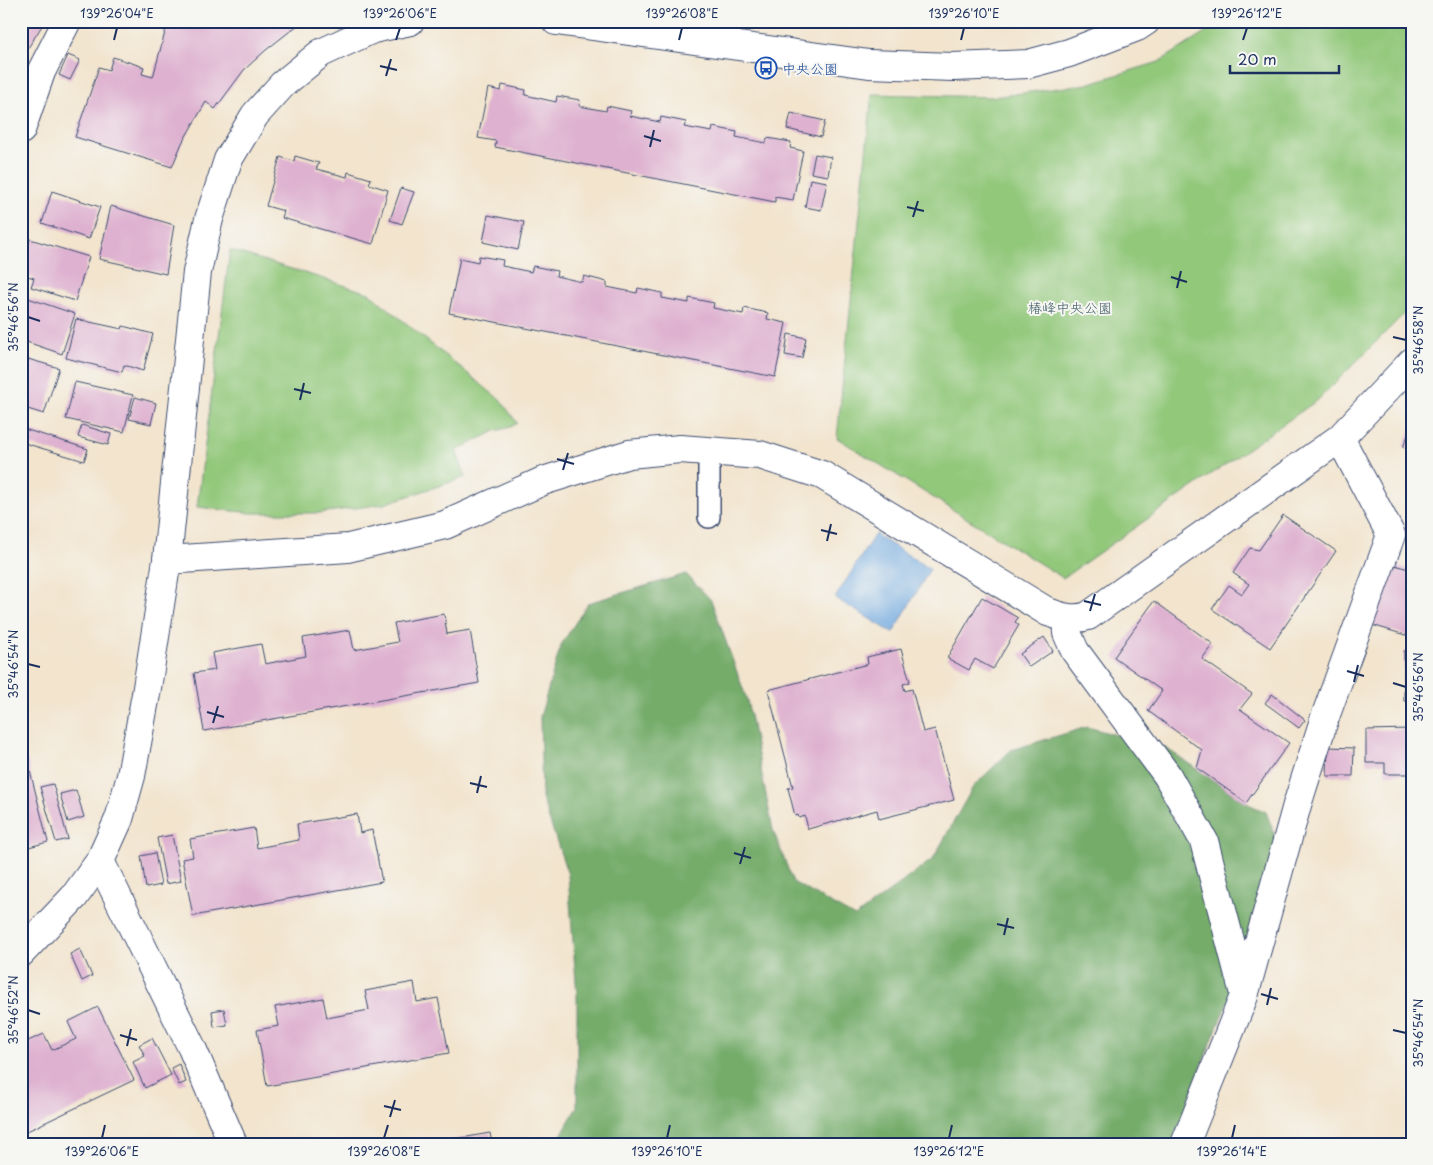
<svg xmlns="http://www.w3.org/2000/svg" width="1433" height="1165" font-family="'Playpen Sans','Klee One',sans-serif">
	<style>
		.green { fill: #92c87a; stroke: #567c6c }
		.forest { fill: #75ac6a; stroke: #486e64 }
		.water { fill: #6fa8df; stroke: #456c9e }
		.building { fill: #deb1d0 }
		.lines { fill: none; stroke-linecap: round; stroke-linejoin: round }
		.service-casing { stroke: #3b4a6f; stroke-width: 24 }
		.minor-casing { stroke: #3b4a6f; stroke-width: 30 }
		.tertiary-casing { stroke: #3b4a6f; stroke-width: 30 }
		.service { stroke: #fff; stroke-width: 21 }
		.minor { stroke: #fff; stroke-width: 28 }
		.tertiary { stroke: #fff; stroke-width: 28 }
		.ticks { fill: none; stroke: #1b2f5e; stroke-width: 2 }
		.labels { text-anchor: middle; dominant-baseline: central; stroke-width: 4; stroke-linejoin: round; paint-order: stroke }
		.transit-label { font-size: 14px; fill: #164399; stroke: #f6f6f2; text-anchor: start }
		.park-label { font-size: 14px; fill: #3f5d66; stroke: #f6f6f2 }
		.neatline { fill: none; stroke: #1b2f5e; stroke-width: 2 }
		.ticks-label { font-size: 12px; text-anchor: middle; fill: #1b2f5e }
	</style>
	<rect width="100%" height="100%" fill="#f6f6f2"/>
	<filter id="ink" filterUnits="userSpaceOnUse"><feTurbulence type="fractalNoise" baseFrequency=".02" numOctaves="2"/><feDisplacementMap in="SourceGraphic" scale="10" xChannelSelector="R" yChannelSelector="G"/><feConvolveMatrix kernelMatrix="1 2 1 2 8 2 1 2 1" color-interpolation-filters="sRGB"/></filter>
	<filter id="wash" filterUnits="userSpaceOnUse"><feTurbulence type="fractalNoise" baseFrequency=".0096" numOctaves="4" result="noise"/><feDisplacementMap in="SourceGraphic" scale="20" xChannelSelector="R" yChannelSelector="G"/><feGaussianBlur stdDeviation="1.12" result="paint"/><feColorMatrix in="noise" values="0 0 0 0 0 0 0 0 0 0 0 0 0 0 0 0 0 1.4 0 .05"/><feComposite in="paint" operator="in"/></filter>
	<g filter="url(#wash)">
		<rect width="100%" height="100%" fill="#f2e4cd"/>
		<!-- green -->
		<path class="green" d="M1219 21H1412V306L1319 399 1063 578 837 438 872 94 994 97 1087 84 1159 62 1205 33Z
			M230 250 369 293 494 395 500 399 517 423 511 427 495 431 456 451 466 477 384 504 320 513H251L197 507Z"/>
		<!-- forest -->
		<path class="forest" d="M686 574 711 600 747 700 773 830 793 882 855 917 933 859 973 787 1011 750 1087 727 1166 748 1246 803 1266 812 1285 863 1205 1057 1172 1144H556L577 1107V996L568 875 542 798 540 717 561 645 588 603Z"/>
		<!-- water -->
		<path class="water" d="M875 534 930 569 893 633 835 598Z"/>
		<g id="blocks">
			<!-- building -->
			<path class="building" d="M21 21H45L21 59Z
				M168 21H303L266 50 244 70 215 109 206 102 182 143 172 167 75 137 99 67 109 70 113 57 144 67 142 74 153 77Z
				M68 55 80 60 70 80 59 75Z
				M502 85 526 90 525 95 556 102 557 96 580 100 579 106 606 111 607 106 631 111 630 116 660 122 661 117 686 122 684 127 712 132 713 127 737 132 736 137 766 143 767 138 791 142 790 148 803 151 793 200 775 197V202L495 147 496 141 478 138 488 88 501 91Z
				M791 113 825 121 821 137 787 129Z
				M815 154 831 157 828 176 811 173Z
				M295 156 319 163 316 169 347 177 348 172 371 179 369 184 388 190 373 244 282 218 284 211 266 206 280 157 294 161Z
				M810 179 827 182 821 210 805 207Z
				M401 188 414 192 402 224 390 220Z
				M52 191 100 207 89 239 42 223Z
				M111 206 174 225 166 274 99 259Z
				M488 215 524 222 518 250 483 242Z
				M30 239 89 257 75 301 31 287 34 278 21 274V266Z
				M479 256 503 260 502 266 531 272 533 266 557 271 556 276 582 282 584 276 607 282V287L637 293 638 288 662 293V298L689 303V298L714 303 713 308 743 314 744 308 768 313 767 319 786 323 775 377 449 313 460 258 478 262Z
				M25 297 75 314 62 354 21 340V308Z
				M76 319 122 329 123 326 153 334 143 371 124 365 122 372 66 358Z
				M788 334 806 338 802 358 785 355Z
				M21 357 59 368 44 414 21 407Z
				M75 382 133 395 124 432 66 419Z
				M135 397 156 403 151 424 129 419Z
				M82 425 111 434 108 445 78 437Z
				M1412 426V451L1403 447Z
				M21 428 88 449 84 461 21 442Z
				M1283 515 1336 551 1270 648 1212 609 1229 585 1242 594 1249 584 1233 573 1250 548 1259 550Z
				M1391 564 1412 570V637L1372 625Z
				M982 597 1018 618 1015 622 1019 625 993 669 975 659 969 670 947 658Z
				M1154 601 1213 644 1202 659 1252 694 1240 709 1289 743 1246 803 1197 768 1202 750 1148 711 1162 691 1114 657Z
				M444 614 447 634 470 630 479 683 204 731 194 673 215 670 212 653 261 644 265 664 306 656 303 638 350 630 354 650 398 642 394 623Z
				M1044 637 1053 651 1029 667 1020 654Z
				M901 649 910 682 903 684 905 691 912 689 923 732 935 729 954 800 879 819 877 810 808 829 805 816 799 818 798 815 795 816 788 788 793 787 768 690 868 664 867 657Z
				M1404 651H1412V701H1404Z
				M1272 694 1305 720 1299 728 1265 703Z
				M1411 729V774H1385V763H1366V730Z
				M1328 747 1354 748 1353 776H1327Z
				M27 759 48 842 21 849V760Z
				M53 784 68 839 56 842 40 787Z
				M76 790 84 817 68 822 60 794Z
				M357 814 360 833 372 830 382 882 193 916 182 859 193 857 190 839 254 828 257 848 299 840 297 824Z
				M172 835 181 881 166 884 157 838Z
				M155 853 161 885 146 888 141 856Z
				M80 949 92 976 82 981 70 954Z
				M414 982 417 1002 438 998 449 1053 267 1086 257 1030 279 1026 275 1007 323 998 327 1018 369 1010 365 991Z
				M98 1007 134 1080 21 1134V1044L44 1034 52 1050 76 1039 68 1022Z
				M224 1009 227 1025 214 1027 212 1011Z
				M152 1038 171 1075 145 1088 133 1062 145 1056 139 1045Z
				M179 1064 186 1082 179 1085 171 1068Z
				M490 1133 492 1144H433V1143Z"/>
		</g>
	</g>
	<g filter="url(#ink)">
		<use href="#blocks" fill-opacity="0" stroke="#3b4a6f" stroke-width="1"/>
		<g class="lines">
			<!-- service casing -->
			<g class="service-casing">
				<path id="service" d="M709 452V517"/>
			</g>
			<!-- minor casing -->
			<g class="minor-casing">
				<path id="minor" d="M726 43 727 21
					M21 130 41 72 67 21
					M167 560 348 548 445 525 543 481 629 454 680 449 760 455 822 475 1048 612C1062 617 1073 621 1088 616L1340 438 1412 362
					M1066 618 1067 633 1075 651 1167 775 1204 841 1244 994
					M100 861 192 1048 233 1144
					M1185 1144 1244 996 1297 805 1324 720 1391 535 1340 438"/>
			</g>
			<!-- tertiary casing -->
			<g class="tertiary-casing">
				<path id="tertiary" d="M556 21 869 64 953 67 1028 64 1069 53 1137 27 1146 21
					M21 953 74 897 100 861 119 819 131 776 146 694 167 560 197 272 209 219 228 160 255 115 283 84 321 53 373 29 410 21"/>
			</g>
			<!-- service -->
			<use href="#service" class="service"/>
			<!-- minor -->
			<use href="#minor" class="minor"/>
			<!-- tertiary -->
			<use href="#tertiary" class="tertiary"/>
		</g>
	</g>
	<!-- ticks -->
	<path class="ticks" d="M114 40 117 28M396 40 400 28M679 40 682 28M961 40 964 28M1243 40 1247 28M380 66 397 70M386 76 391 59M644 136 661 141M650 147 654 130M907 207 924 211M913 217 918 201M1171 277 1187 282M1177 288 1181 271M28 317 40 321M1393 337 1406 340M294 389 311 393M300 400 304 383M557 459 574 464M563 470 568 453M821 530 837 534M827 541 831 524M1084 601 1101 605M1090 611 1095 594M28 664 40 667M1347 671 1364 676M1354 682 1358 665M1393 683 1406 687M207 712 224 717M213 723 218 706M470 783 487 787M477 793 481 776M734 853 751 858M740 864 745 847M997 924 1014 928M1004 935 1008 918M1261 994 1278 999M1267 1005 1271 988M28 1010 40 1014M1393 1030 1406 1033M120 1035 137 1040M127 1046 131 1029M384 1106 401 1110M390 1117 395 1100M102 1138 105 1125M384 1138 388 1125M667 1138 670 1125M949 1138 952 1125M1232 1138 1235 1125"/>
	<!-- icons -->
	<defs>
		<g id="bus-ring" transform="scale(1.125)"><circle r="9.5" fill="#f6f6f2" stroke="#1a4fb4" stroke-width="1.5"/><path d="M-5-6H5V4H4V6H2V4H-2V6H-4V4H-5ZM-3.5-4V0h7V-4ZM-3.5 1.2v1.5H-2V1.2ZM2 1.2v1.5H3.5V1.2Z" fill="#1a4fb4"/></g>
	</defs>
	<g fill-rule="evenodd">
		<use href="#bus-ring" x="766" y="68"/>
	</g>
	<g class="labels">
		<!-- transit labels -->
		<g class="transit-label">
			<text x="782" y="68">中央公園</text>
		</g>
		<!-- park labels -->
		<g class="park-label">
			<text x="1070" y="307">椿峰中央公園</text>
		</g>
	</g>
	<!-- margin -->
	<rect width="1433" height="1165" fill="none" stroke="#f6f6f2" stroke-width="55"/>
	<!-- scale -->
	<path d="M1230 65v8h109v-8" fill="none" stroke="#1b2f5e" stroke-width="2.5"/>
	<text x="1238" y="65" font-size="15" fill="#1b2f5e" stroke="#f6f6f2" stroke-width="4" paint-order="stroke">20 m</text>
	<rect x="28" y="28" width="1378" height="1110" class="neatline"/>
	<g class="ticks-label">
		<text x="117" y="18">139°26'04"E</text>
		<text x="400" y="18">139°26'06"E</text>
		<text x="682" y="18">139°26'08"E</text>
		<text x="964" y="18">139°26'10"E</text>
		<text x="1247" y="18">139°26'12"E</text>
		<text transform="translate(14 317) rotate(-90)" y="4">35°46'56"N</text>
		<text transform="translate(1419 340) rotate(-90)" y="4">35°46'58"N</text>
		<text transform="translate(14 664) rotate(-90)" y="4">35°46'54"N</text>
		<text transform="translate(1419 687) rotate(-90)" y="4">35°46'56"N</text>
		<text transform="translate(14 1010) rotate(-90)" y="4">35°46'52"N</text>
		<text transform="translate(1419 1033) rotate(-90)" y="4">35°46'54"N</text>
		<text x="102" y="1156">139°26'06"E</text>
		<text x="384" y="1156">139°26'08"E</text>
		<text x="667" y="1156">139°26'10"E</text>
		<text x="949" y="1156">139°26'12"E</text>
		<text x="1232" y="1156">139°26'14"E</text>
	</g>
</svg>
